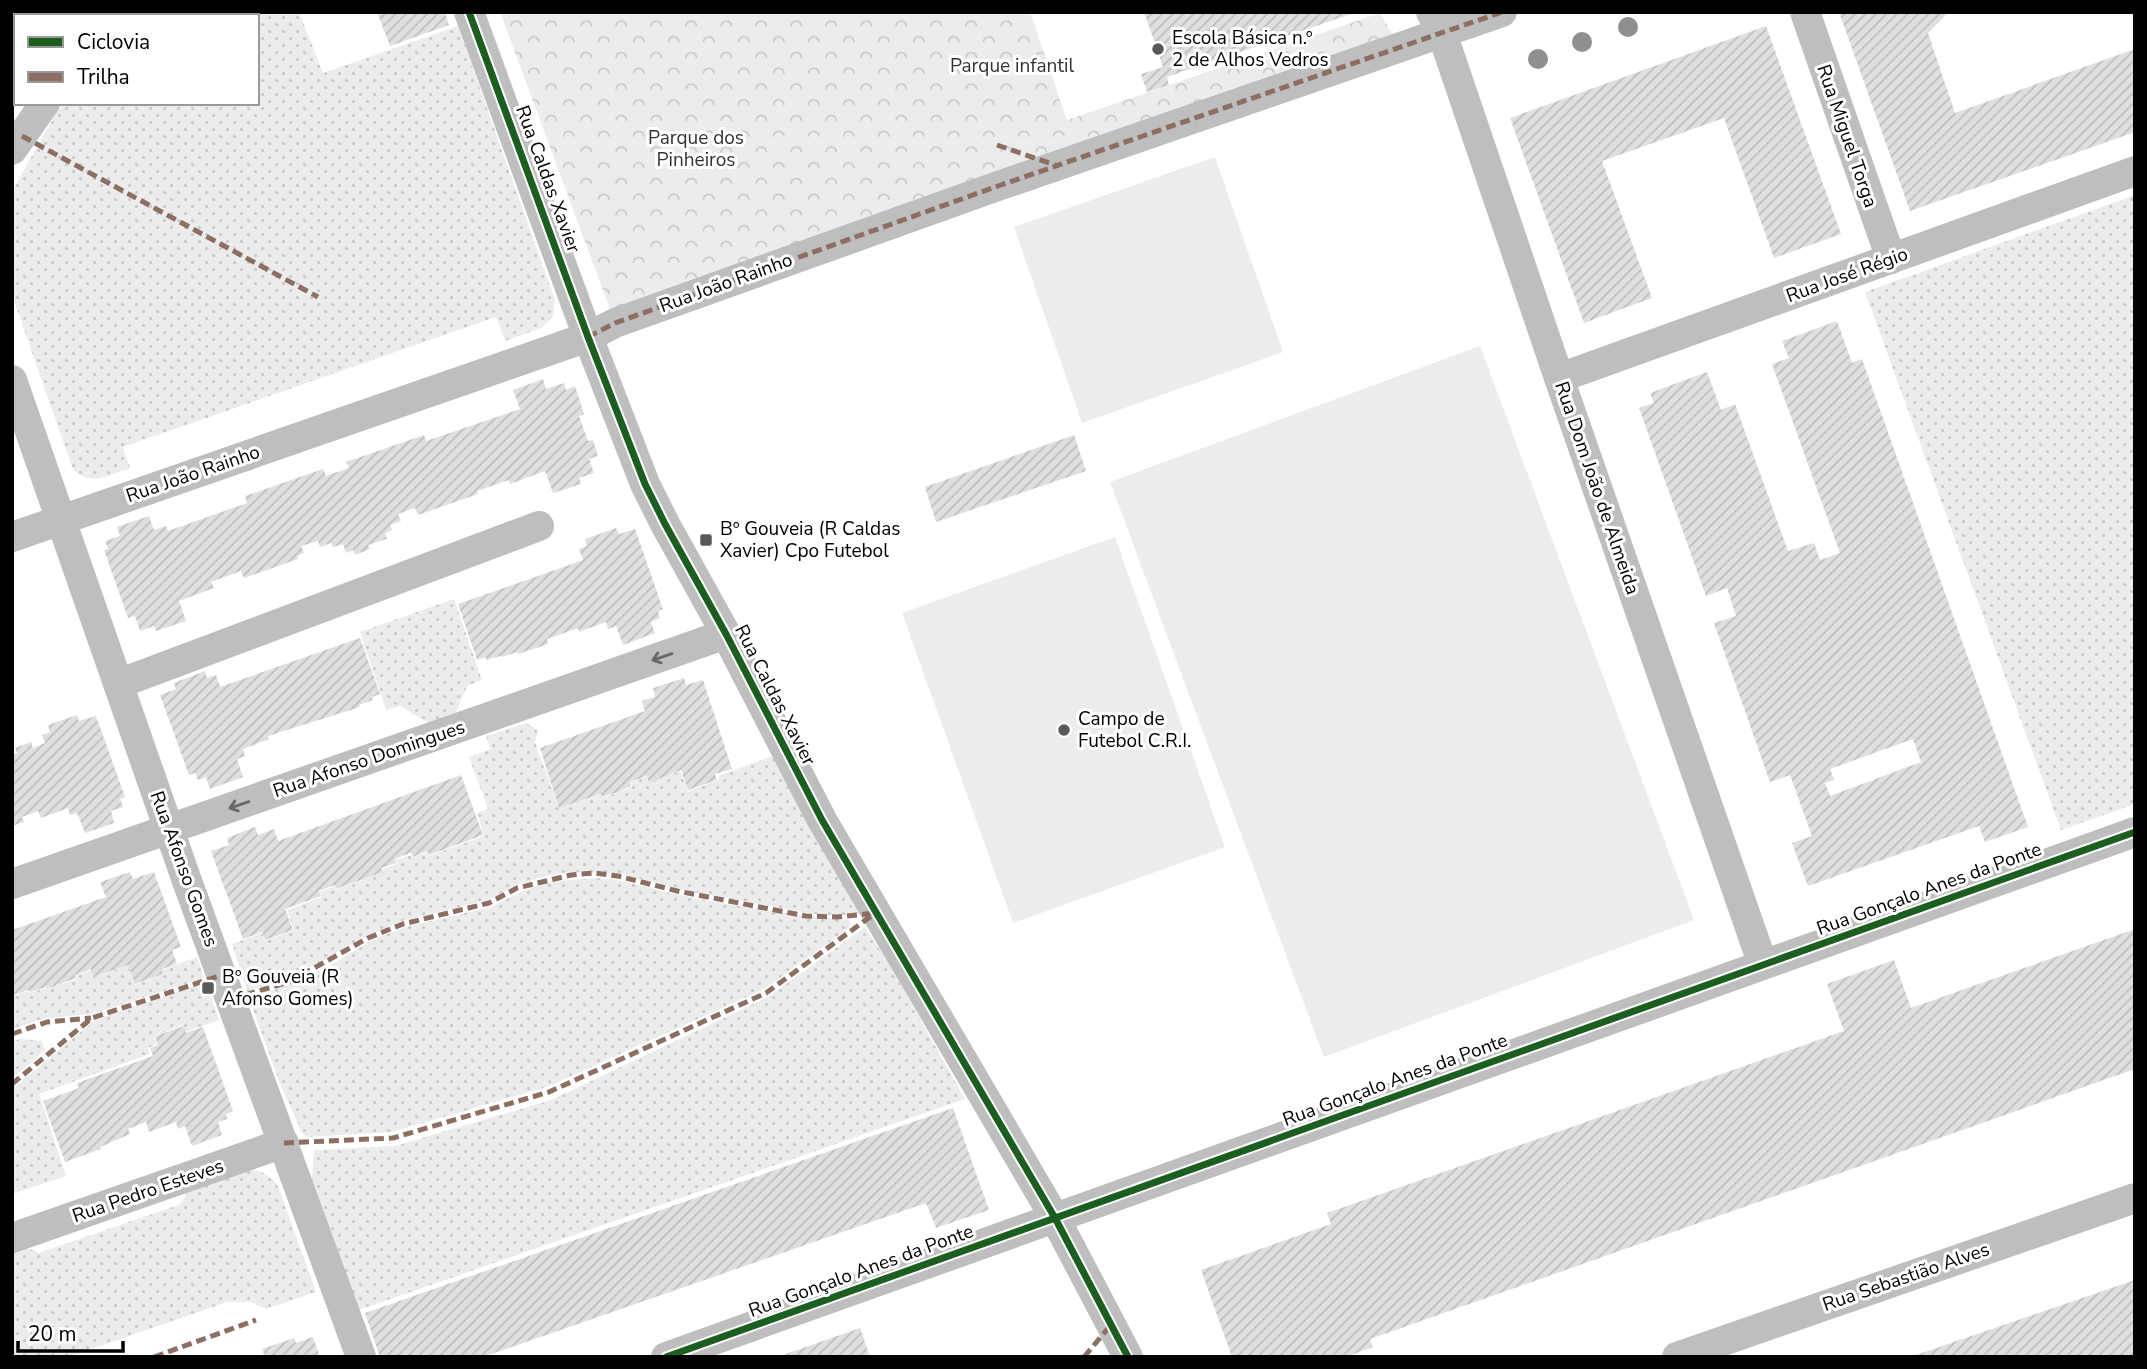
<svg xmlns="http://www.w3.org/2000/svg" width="2147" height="1369" font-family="'Nunito Sans',sans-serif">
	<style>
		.grass { fill: url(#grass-dots) }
		.park { fill: url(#park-crowns) }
		.pitch { fill: #ececec }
		.building { fill: url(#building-hatch); fill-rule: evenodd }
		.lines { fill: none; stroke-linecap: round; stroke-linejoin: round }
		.street { stroke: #bebebe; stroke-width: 30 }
		.quiet { stroke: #8d6e63; stroke-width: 5; stroke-dasharray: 10 5; stroke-linecap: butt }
		.cycleway-casing { stroke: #fff; stroke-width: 11 }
		.cycleway { stroke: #1b5e20; stroke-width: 7 }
		.tree { fill: #8f8f8f }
		.oneway { stroke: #686868 }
		.poi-dot { fill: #595959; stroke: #fff; stroke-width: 2.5 }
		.labels { text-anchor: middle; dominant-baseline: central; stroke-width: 6; stroke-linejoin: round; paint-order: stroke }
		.poi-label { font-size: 19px; fill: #000; stroke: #fff; text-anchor: start }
		.park-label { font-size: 19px; fill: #333; stroke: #fff }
		.street-label { font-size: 19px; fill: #000; stroke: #fff }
	</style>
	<defs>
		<pattern id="grass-dots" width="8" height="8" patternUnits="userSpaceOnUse" patternTransform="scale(1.75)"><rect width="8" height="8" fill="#ececec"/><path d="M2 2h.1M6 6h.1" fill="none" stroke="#c9c9c9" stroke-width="1.8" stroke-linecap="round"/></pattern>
		<pattern id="park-crowns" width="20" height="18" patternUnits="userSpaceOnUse" patternTransform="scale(1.75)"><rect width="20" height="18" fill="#ececec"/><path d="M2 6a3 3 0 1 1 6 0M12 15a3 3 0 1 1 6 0" fill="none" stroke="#c9c9c9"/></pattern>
		<pattern id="building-hatch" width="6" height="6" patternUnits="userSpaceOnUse" patternTransform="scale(1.75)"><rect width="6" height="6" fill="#dfdfdf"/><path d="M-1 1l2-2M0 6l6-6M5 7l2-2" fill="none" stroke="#bebebe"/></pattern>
	</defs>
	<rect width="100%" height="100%" fill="#fff"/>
	<!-- grass -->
	<path class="grass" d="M115 12H299L323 73 458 26 555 300 553 317 541 328 505 341 496 317 123 447 130 468C109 475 87 488 72 467L12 295V191L62 103H257V16H114Z
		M2135 195V804L2061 830 1865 292Z
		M454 599 482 680 467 686 455 715 430 724 400 706 386 710 360 632Z
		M526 723 538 730 535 742 559 808 601 795 603 798 632 787 631 782 647 777 649 783 680 771 688 791 719 780 718 776 772 756 859 913 837 916 807 913 677 889 618 873 570 872 546 876 514 886 488 900 402 921 367 936 288 979 247 991 232 944 262 933 265 941 294 930 287 910 322 897 320 892 334 886 336 890 383 872V869L397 864 396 860 411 855 412 858 427 852 429 856 484 836 477 813 488 809 469 757 491 749 486 736Z
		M595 878C623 879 648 888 675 894 732 906 790 915 848 919L851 924 848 929 764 989 547 1087 392 1132 307 1137 302 1133 279 1081 249 998 291 984 328 967 370 941 405 927 491 907 520 892 550 882Z
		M865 927 888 962 965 1099 359 1310 312 1179 314 1150 395 1146 551 1100 768 997Z
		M197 957 204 978 92 1014 47 1018 12 1029V994L13 996 29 991 30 993 46 988 47 989 77 979 76 975 91 970 94 977 128 965 135 985 164 974 162 970Z
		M206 982 219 1020 186 1032 183 1025 154 1036 157 1044 148 1048 150 1054 39 1094 66 1176 12 1194V1089L95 1020Z
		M21 1039 42 1041 45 1050 12 1079V1041Z
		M244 1170C260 1169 269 1174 278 1186L316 1292 266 1309 251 1302H227L69 1357H12V1252C22 1248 30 1247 39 1253L181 1204 188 1190Z"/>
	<!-- park -->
	<path class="park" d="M500 12H1030L1067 120 1380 13 1400 48 615 323Z"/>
	<!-- pitch -->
	<path class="pitch" d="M1215 157 1283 352 1082 423 1014 227Z
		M1480 346 1694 920 1324 1057 1110 482Z
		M1115 537 1225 847 1013 923 902 613Z"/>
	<!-- building -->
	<path class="building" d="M12 12H45L43 16H16V64L12 62Z
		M377 12H445L449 25 390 46Z
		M1144 12H1354V13L1167 77 1169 85 1147 92 1141 74 1163 67Z
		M1839 12H1949L1928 33 1955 113 2135 49V132L1910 211Z
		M1766 26 1841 234 1774 258 1724 118 1602 161 1652 298 1584 323 1510 118Z
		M1837 321 1852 363 1862 359 2028 827 1985 842 1979 826 1808 886 1792 843 1812 836 1790 775 1770 782 1714 623 1736 616 1727 588 1706 596 1639 408 1654 403 1650 393 1707 372 1721 410 1735 404 1788 551 1814 543 1820 560 1840 553 1772 364 1789 358 1782 341ZM1913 739 1921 762 1830 796 1825 783 1834 780 1830 769Z
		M543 379 546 389 564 383 566 390 575 386 584 414 579 416 588 441 593 440 598 456 589 459 594 473 579 478 581 484 553 493 545 471 510 484 509 480 477 491 478 494 418 515 415 508 398 514 401 521 390 525 392 530 385 533 387 539 368 545 370 549 355 555 353 550 346 553 343 544 333 547 331 543 320 547 318 541 301 546 304 553 297 556 298 559 244 578 241 571 211 582 214 588 179 601 186 621 156 631 154 626 140 631 135 616 128 618 104 550 108 549 105 541 120 536 117 527 149 516 154 530 166 526 168 531 247 503 245 496 323 469 326 476 349 468 346 462 424 435 426 441 520 409 513 390Z
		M1074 435 1086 471 936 522 925 487Z
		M616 528 619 534 635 529 663 609 658 611 660 618 651 622 655 633 623 645 616 626 608 629 606 622 579 632 578 628 547 639 548 644 518 654 517 652 502 657 501 656 486 660V657L477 660 458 604 583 560 579 549 587 546 585 539Z
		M360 638 380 694 372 697 373 700 359 705 360 707 268 736 269 739 243 749 245 756 237 759 243 777 210 789 206 777 198 780 195 773 189 775 160 695 176 689 174 683 205 671 207 678 216 675 220 687Z
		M684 678 686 685 703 680 732 769 715 774 717 780 688 790 681 770 649 783 647 776 630 782 631 786 618 792 602 797 601 794 559 808 540 748 645 711 642 701 655 697 653 688Z
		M77 715 79 721 96 716 125 797 120 799 123 807 111 811 114 823 85 833 77 813 70 815 68 808 41 818 38 811 22 817 24 822 12 826V755L17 753 15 748 31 742 33 748 45 743 42 735 50 732 48 725Z
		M461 775 483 835 429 855 427 851 413 857 411 853 402 856 395 859 396 863 381 868 383 872 336 889 334 885 319 891 321 896 285 909 293 930 265 940 262 932 243 939 211 851 229 845 227 838 255 827 258 835 274 829 278 841Z
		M130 872 133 879 154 872 181 947 172 950 177 964 162 969 163 974 135 984 128 965 93 977 91 969 75 975 76 978 47 989 46 987 30 992 29 990 13 995 12 930 106 897 100 882Z
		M2135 929V1069L1370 1339 1373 1347 1346 1357H1232L1201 1270 1331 1224 1327 1213 1844 1031 1827 984 1894 960 1911 1008Z
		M184 1026 186 1033 203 1027 233 1111 226 1114 227 1119 218 1122 222 1135 192 1146 185 1126 178 1129 176 1122 149 1132 146 1122 128 1129 130 1134 100 1147 101 1149 65 1162 43 1101 79 1088 77 1083 153 1056 150 1048 158 1045 155 1036Z
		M953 1108 989 1210 936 1228 926 1203 483 1357H380L365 1313Z
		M2135 1280V1357H1913V1356Z
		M860 1328 870 1357H780V1356Z
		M313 1337 320 1357H265L262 1349 294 1338 296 1343Z"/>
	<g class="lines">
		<!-- street -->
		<path class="street" d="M469 12 588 337 645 484 665 524 726 634 822 820 1055 1218 1128 1357
			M1431 12 1442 33 1559 378 1763 965
			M1805 12 1891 259
			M90 16 91 12
			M12 150 45 103
			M1559 378 2135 171
			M12 380 187 881 361 1357
			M12 537 588 337 615 323 998 186 1502 12
			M118 684 539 526
			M12 884 726 634
			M12 1238 284 1143
			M666 1357 2135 832
			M1677 1357 2135 1198"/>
		<!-- quiet -->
		<path class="quiet" d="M22 136 318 297
			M997 145 1058 166
			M588 337 615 323 998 186 1502 12
			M231 999 289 982 368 938 403 924 489 903 517 888 571 875 594 873 618 876 677 891 806 916 837 917 875 913
			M12 1034 47 1022 91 1018
			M12 1084 92 1018 222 975
			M284 1143 393 1138 549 1092 766 993 874 914
			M154 1357 256 1320
			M1084 1357 1110 1326"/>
		<!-- cycleway casing -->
		<g class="cycleway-casing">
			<path id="cycleway" d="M469 12 588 337 645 484 665 524 726 634 822 820 1055 1218 1128 1357
				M666 1357 2135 832"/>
		</g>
		<!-- cycleway -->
		<use href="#cycleway" class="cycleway"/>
	</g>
	<!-- trees -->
	<g class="tree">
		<circle cx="1628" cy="27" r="10"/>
		<circle cx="1582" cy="42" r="10"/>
		<circle cx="1538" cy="59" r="10"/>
	</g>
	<!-- one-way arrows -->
	<defs><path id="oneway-shaft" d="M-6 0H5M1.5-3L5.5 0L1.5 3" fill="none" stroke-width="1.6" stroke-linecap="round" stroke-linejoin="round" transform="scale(1.75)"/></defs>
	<g class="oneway">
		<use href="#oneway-shaft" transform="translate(662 657) rotate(161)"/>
		<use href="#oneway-shaft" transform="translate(239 805) rotate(161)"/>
	</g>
	<!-- markers -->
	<g class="poi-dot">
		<circle cx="1158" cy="49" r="7"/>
		<rect x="699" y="533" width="14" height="14" rx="3.5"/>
		<circle cx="1064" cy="730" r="7"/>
		<rect x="201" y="981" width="14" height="14" rx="3.5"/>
	</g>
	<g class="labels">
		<!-- poi labels -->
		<g class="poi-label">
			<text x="1172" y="38">Escola Básica n.º<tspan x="1172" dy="22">2 de Alhos Vedros</tspan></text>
			<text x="720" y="529">Bº Gouveia (R Caldas<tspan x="720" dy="22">Xavier) Cpo Futebol</tspan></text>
			<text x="1078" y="719">Campo de<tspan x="1078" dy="22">Futebol C.R.I.</tspan></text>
			<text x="222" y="977">Bº Gouveia (R<tspan x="222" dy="22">Afonso Gomes)</tspan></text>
		</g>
		<!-- park labels -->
		<g class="park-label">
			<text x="1012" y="66">Parque infantil</text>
			<text x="696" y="138">Parque dos<tspan x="696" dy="22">Pinheiros</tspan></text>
		</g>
		<!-- street labels -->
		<g class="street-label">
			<text transform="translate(1847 136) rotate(71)">Rua Miguel Torga</text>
			<text transform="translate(548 179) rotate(70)">Rua Caldas Xavier</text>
			<text transform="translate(1847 275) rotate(-20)">Rua José Régio</text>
			<text transform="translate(726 283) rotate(-20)">Rua João Rainho</text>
			<text transform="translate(193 474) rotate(-19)">Rua João Rainho</text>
			<text transform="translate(1597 488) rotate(71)">Rua Dom João de Almeida</text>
			<text transform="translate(775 695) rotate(63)">Rua Caldas Xavier</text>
			<text transform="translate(369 759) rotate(-19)">Rua Afonso Domingues</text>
			<text transform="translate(184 869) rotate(70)">Rua Afonso Gomes</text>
			<text transform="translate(1929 889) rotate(-20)">Rua Gonçalo Anes da Ponte</text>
			<text transform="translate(1395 1080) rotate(-20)">Rua Gonçalo Anes da Ponte</text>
			<text transform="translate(148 1191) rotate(-19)">Rua Pedro Esteves</text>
			<text transform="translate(861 1271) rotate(-20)">Rua Gonçalo Anes da Ponte</text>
			<text transform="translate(1906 1277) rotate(-19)">Rua Sebastião Alves</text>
		</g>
	</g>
	<!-- border -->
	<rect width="2147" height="1369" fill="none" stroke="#000000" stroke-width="28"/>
	<!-- legend -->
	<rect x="14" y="14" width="245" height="91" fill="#ffffff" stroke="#999999" stroke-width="2"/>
	<rect x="28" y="37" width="35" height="10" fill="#1b5e20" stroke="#999999" stroke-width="2"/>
	<text x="77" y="49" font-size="21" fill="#000000">Ciclovia</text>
	<rect x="28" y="72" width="35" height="10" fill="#8d6e63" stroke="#999999" stroke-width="2"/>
	<text x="77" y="84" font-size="21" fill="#000000">Trilha</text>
	<!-- scale -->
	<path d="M18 1341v10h105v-10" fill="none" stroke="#000000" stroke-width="3.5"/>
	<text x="28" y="1341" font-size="21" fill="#000000" stroke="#ffffff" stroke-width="5" paint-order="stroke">20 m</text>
</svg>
